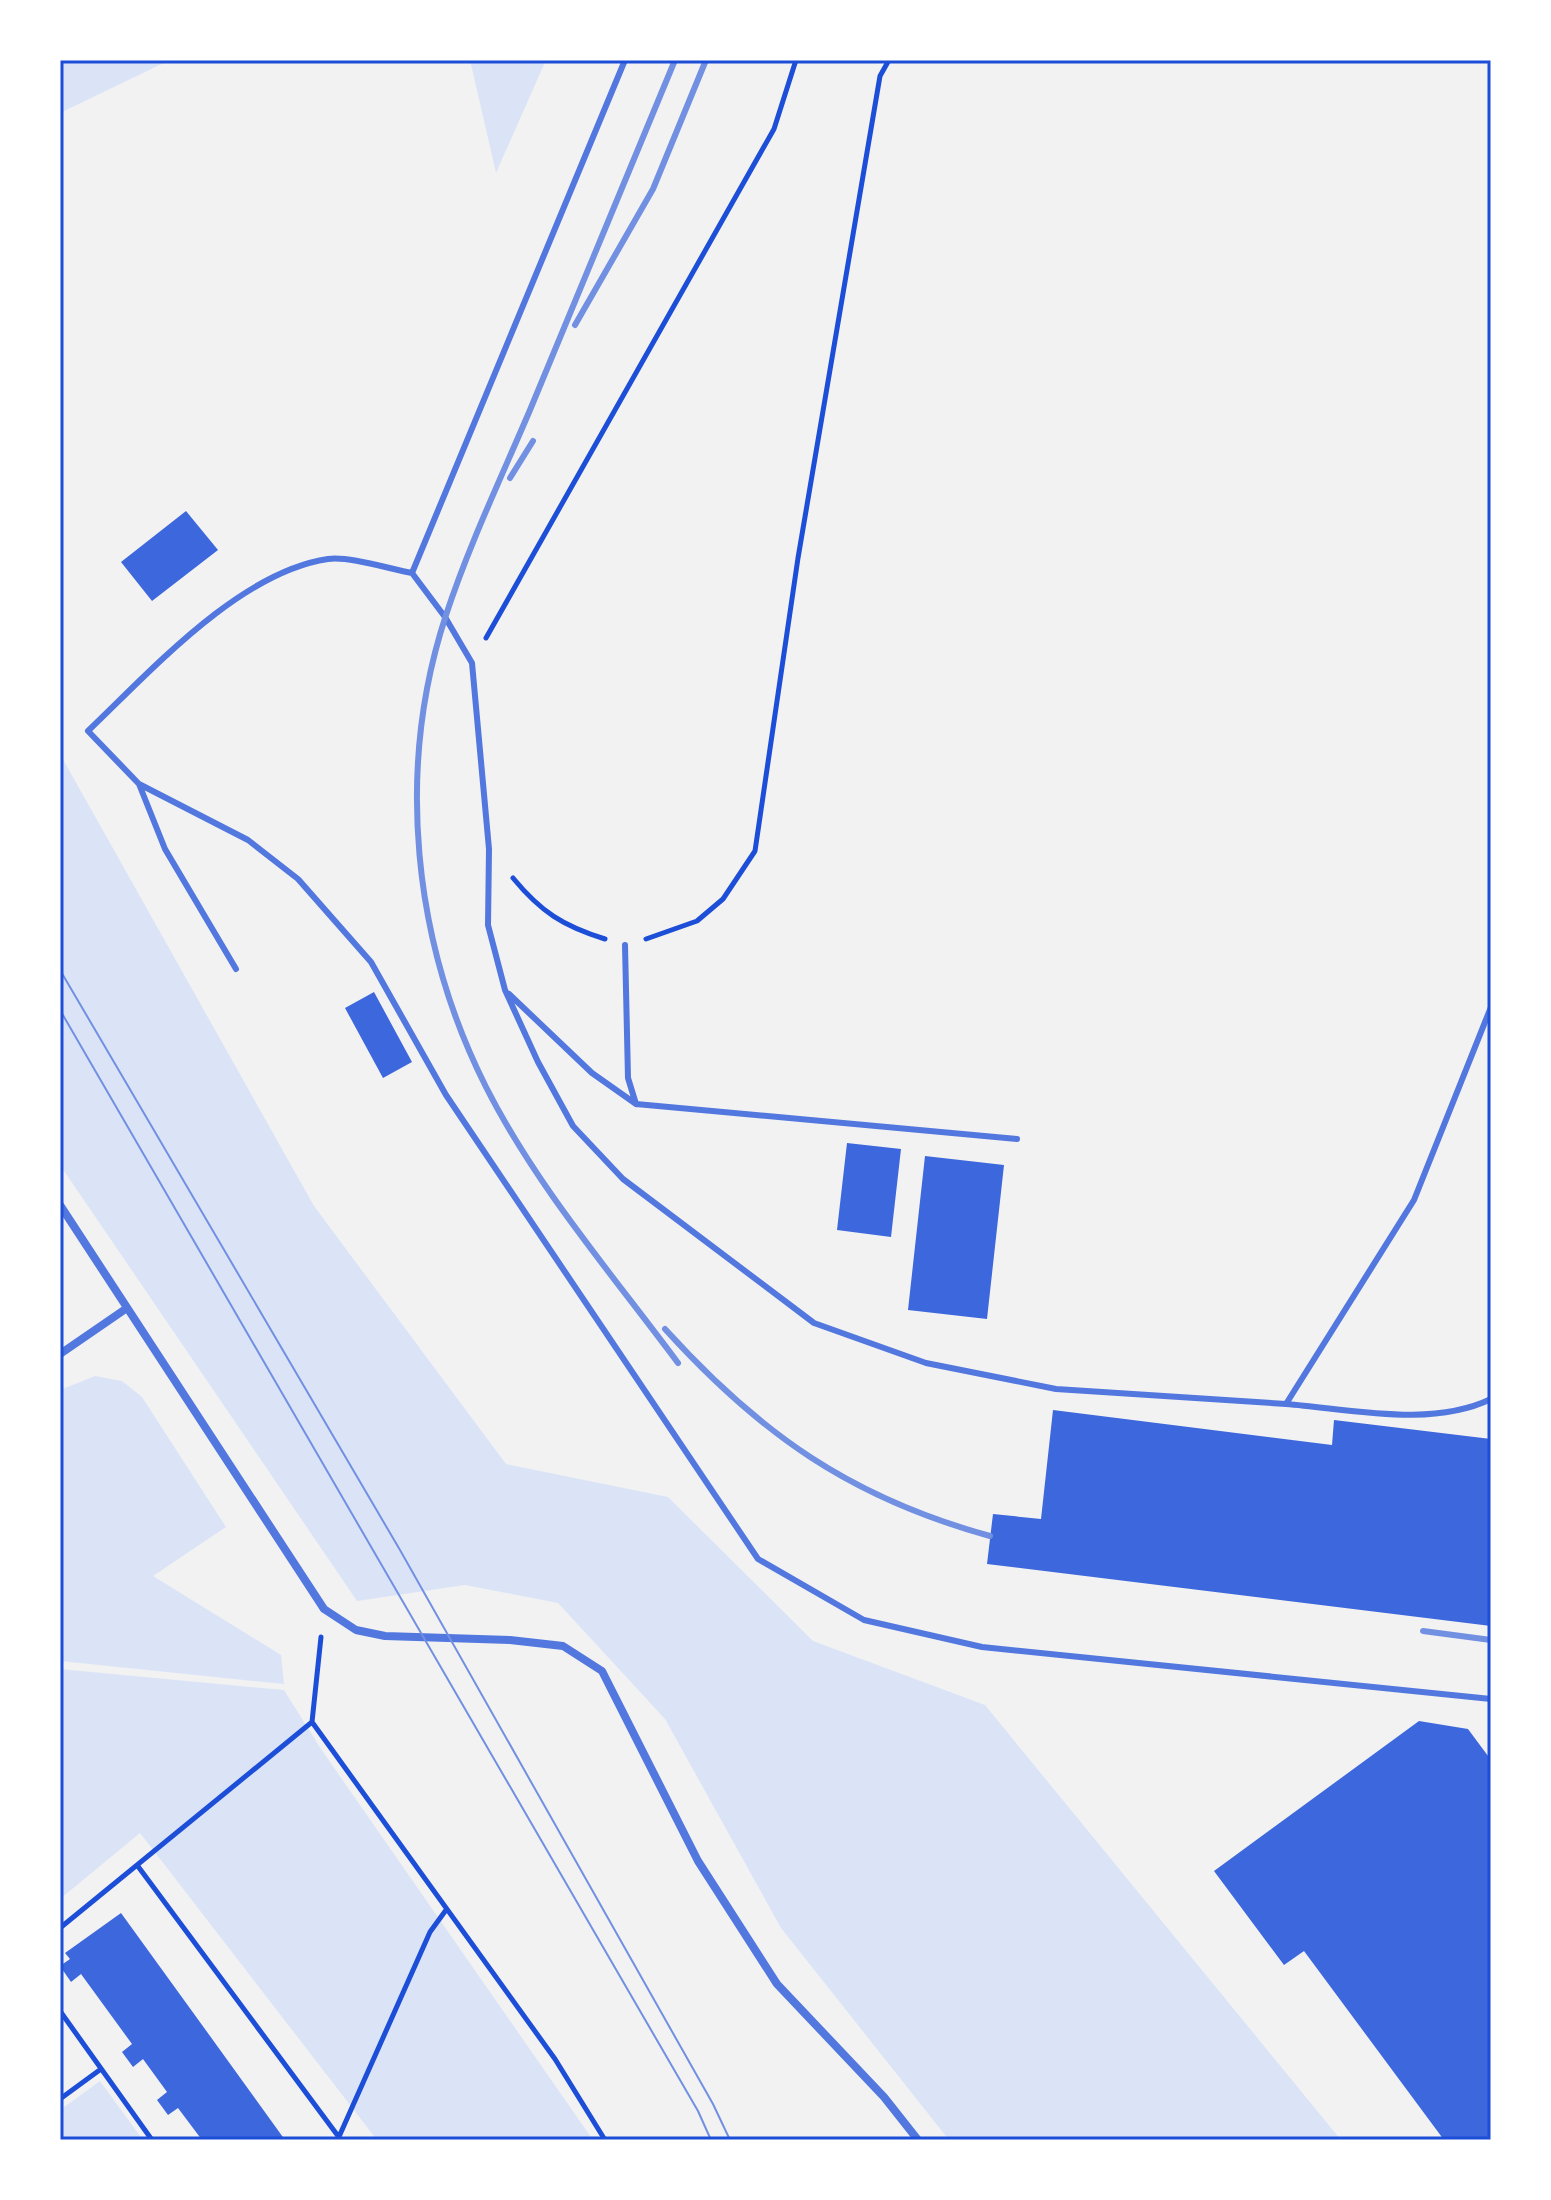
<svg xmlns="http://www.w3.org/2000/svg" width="1551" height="2200" font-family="'Public Sans',sans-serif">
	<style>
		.green { fill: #dbe4f7 }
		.building { fill: #3d67dc }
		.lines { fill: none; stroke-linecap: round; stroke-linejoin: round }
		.path { stroke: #1d4ed8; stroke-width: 5 }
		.service { stroke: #5277de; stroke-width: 6 }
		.minor { stroke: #5277de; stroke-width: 8 }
		.tram { stroke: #7290e2; stroke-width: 2 }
		.rail { stroke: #7290e2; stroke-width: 6 }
		.neatline { fill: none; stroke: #1d4ed8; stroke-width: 3 }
	</style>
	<rect width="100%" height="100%" fill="#f2f2f2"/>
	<!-- green -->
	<path class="green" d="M60 60H170L60 113Z
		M470 60H546L496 173Z
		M60 754 314 1206 506 1464 668 1497 813 1641 985 1705 1341 2140H949L781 1928 665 1719 558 1603 465 1585 357 1601 60 1165Z
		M95 1376 122 1381 142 1397 226 1527 153 1576 281 1655 284 1684 60 1661V1390Z
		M60 1669 284 1690 321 1749 593 2140H377L140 1833 60 1899Z
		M100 2081 143 2140H60V2110Z"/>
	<!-- building -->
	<path class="building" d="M186 511 218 550 152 601 121 562Z
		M374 992 412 1062 383 1078 345 1008Z
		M847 1143 901 1149 891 1237 837 1230Z
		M925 1156 1004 1165 987 1319 908 1310Z
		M1053 1410 1332 1445 1334 1420 1491 1439V1626L987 1564 993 1514 1041 1519Z
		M1419 1721 1468 1729 1491 1760V2140H1444L1304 1951 1284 1965 1214 1871Z
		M121 1913 210 2036 285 2140H202L178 2108 168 2115 157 2100 167 2092 143 2059 133 2067 122 2052 132 2044 81 1974 71 1982 60 1966 70 1959 65 1953Z"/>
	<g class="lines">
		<!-- path -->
		<path class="path" d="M486 638 774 129 796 60
			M513 878C541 912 563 926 605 939
			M646 939 697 921 723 899 755 851 798 558 880 76 889 60
			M312 1722 555 2059 605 2140
			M137 1865 341 2140
			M60 1928 312 1722 321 1637
			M60 2011 152 2140
			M60 2099 101 2069
			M338 2139 430 1932 446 1910"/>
		<!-- service -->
		<path class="service" d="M625 60 412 573C390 569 349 556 328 559 239 572 150 672 88 731L139 784 248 840 298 879 371 962 446 1095 758 1559 864 1620 982 1647 1491 1699
			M412 573 445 617 472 663 489 849 488 925 505 990 538 1062 573 1126 623 1179 814 1323 926 1363 1056 1389 1286 1404 1414 1200 1491 1007
			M139 784 165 849 236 969
			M625 945 628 1078 636 1104 1017 1139
			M509 994 592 1073 636 1104
			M1286 1404C1351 1409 1431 1428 1491 1399"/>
		<!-- minor -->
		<path class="minor" d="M60 1205 324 1609 356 1630 385 1636 510 1640 563 1646 602 1671 698 1861 777 1984 884 2097 918 2140
			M60 1354 127 1308"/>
		<!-- tram -->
		<path class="tram" d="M60 970 400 1550 713 2104 730 2140
			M60 1010 698 2111 711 2140"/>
		<!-- rail -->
		<path class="rail" d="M675 60C627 177 578 293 530 410 501 478 469 545 446 615 395 770 413 942 486 1087 536 1186 612 1274 678 1363
			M575 325 653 189 706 60
			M510 478 533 441
			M665 1329C761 1435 852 1498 990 1536
			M1423 1631 1491 1640"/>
	</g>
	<!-- border -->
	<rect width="1551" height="2200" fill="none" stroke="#ffffff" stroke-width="124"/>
	<rect x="62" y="62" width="1427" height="2076" class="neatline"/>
</svg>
